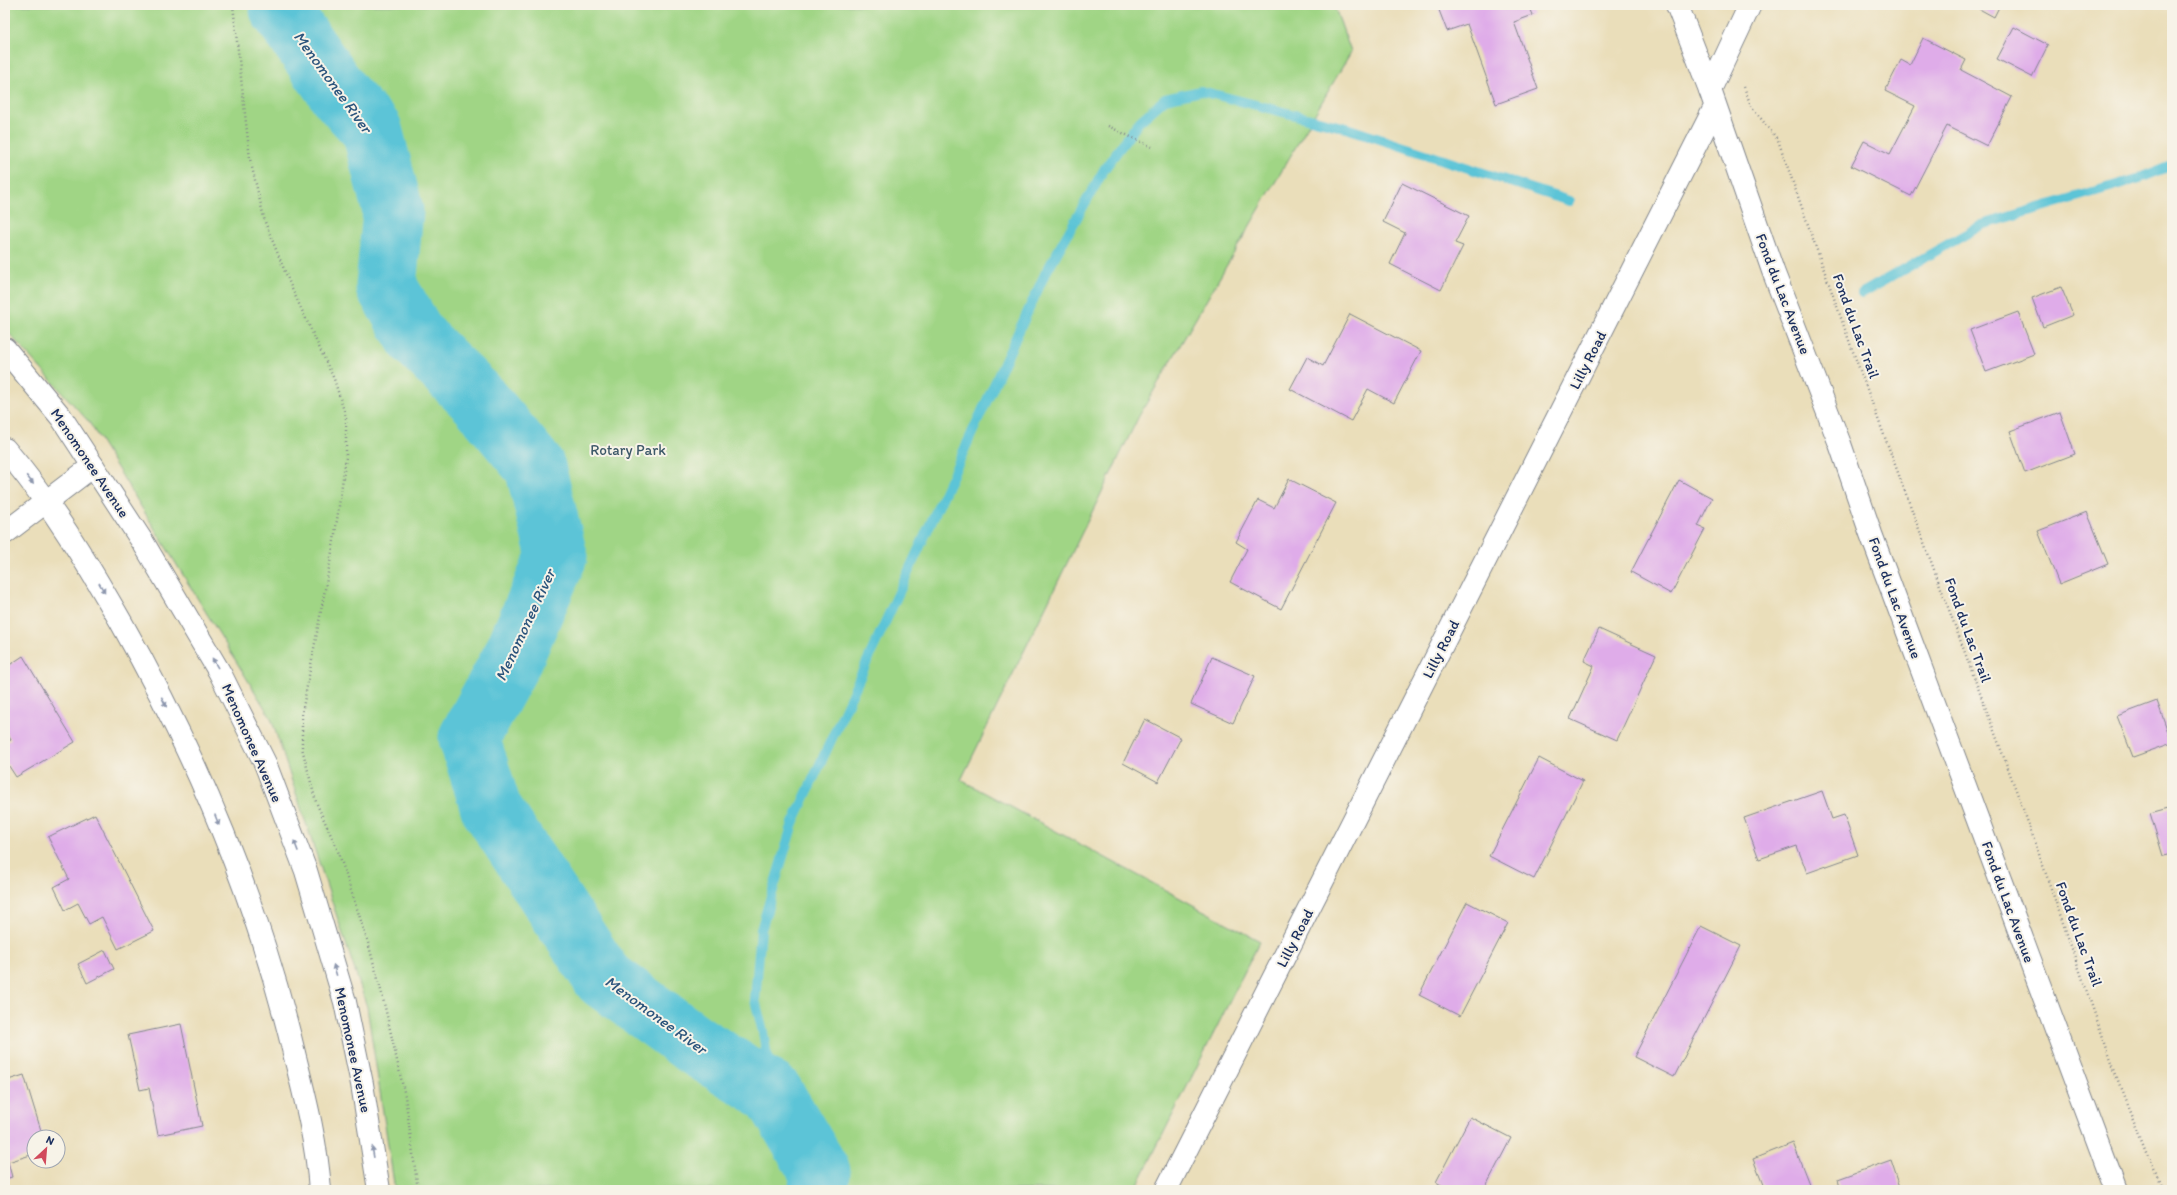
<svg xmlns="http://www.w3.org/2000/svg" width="2177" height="1195" font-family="Itim,sans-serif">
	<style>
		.green { fill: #a0d585; stroke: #5e8272 }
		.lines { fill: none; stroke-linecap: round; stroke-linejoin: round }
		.stream { stroke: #5bc4d7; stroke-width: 10 }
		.river { stroke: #5bc4d7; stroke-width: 61 }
		.building { fill: #dface9 }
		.minor-casing { stroke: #82868c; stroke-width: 24 }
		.tertiary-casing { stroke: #82868c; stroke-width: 24 }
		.path { stroke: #82868c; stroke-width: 2.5; stroke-dasharray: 1 3; stroke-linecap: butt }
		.minor { stroke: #fff; stroke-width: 22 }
		.tertiary { stroke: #fff; stroke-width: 22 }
		.oneway { fill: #8d97ae }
		.labels { text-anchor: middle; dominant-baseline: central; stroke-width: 4; stroke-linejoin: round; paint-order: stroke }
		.street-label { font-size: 15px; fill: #1b2f5e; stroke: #f7f3e8 }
		.park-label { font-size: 15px; fill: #3c5868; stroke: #f7f3e8 }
		.water-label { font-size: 16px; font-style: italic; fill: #2b547c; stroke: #f7f3e8 }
	</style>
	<rect width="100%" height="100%" fill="#f7f3e8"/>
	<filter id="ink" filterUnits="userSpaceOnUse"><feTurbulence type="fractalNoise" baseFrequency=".025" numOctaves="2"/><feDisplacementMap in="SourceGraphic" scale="8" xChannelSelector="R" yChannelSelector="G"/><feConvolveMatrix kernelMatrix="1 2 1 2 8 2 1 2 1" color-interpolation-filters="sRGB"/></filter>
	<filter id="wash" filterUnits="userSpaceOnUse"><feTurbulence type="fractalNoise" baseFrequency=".012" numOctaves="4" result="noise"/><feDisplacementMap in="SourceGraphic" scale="16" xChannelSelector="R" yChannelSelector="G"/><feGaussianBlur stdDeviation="0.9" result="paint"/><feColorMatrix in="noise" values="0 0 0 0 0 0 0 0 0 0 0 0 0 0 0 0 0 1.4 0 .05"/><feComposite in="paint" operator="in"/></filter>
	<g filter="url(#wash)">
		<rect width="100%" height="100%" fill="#eadeba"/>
		<!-- green -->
		<path class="green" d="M5 5H1334L1351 52 1139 416 961 780 1260 941 1135 1190H395L367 1007 271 718 89 422 5 329Z"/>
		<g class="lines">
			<!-- stream -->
			<path class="stream" d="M1862 293 1982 225 2140 178 2172 165
				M773 1093 763 1032 755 1000 761 930 793 823 1045 274 1105 168 1139 122 1165 99 1201 91 1346 128 1569 201"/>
			<!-- river -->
			<path class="river" d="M281 5 280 9 340 95 372 130 393 211 386 286 416 337 479 400 535 467 557 556 514 655 469 738 491 808 603 978 695 1045 773 1093 820 1172 819 1190"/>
		</g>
		<g id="blocks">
			<!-- building -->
			<path class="building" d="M1437 5H1529L1533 15 1514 22 1538 89 1496 104 1467 24 1447 31Z
				M1972 5H2000L1994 17Z
				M2014 27 2048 45 2032 77 1997 59Z
				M1923 38 1966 60 1961 70 2012 97 1987 146 1947 126 1911 196 1851 166 1864 141 1890 154 1915 106 1885 91 1901 60 1910 65Z
				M1402 183 1469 216 1455 243 1463 246 1441 290 1390 264 1405 233 1383 222Z
				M2061 287 2073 315 2043 327 2032 298Z
				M2018 312 2034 354 1986 372 1970 330Z
				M1350 314 1421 351 1394 403 1368 389 1351 421 1290 389 1307 357 1323 366Z
				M2060 412 2075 454 2025 473 2010 431Z
				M1289 479 1336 503 1281 609 1230 582 1247 549 1236 542 1258 500 1274 508Z
				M1679 480 1712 498 1698 526 1705 529 1671 594 1631 572Z
				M2087 512 2108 564 2059 584 2038 531Z
				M1599 629 1656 655 1617 740 1570 719 1594 666 1584 661Z
				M23 656 75 742 16 777 5 760V743L11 740 5 730V668Z
				M1212 657 1255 676 1233 723 1191 704Z
				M2157 701 2172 743 2133 757 2117 716Z
				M1145 719 1181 738 1158 782 1123 763Z
				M1539 758 1583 781 1534 879 1489 856Z
				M1822 791 1832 819 1844 815 1858 855 1807 873 1797 846 1759 859 1744 818Z
				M2172 807V854L2163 856 2150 813Z
				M95 814 154 931 118 949 102 917 89 924 78 903 65 910 54 887 69 879 48 837Z
				M1467 902 1508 923 1460 1016 1419 995Z
				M1701 926 1741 946 1674 1077 1634 1057Z
				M105 950 114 969 87 983 78 964Z
				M181 1024 202 1126 158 1135 149 1088 140 1090 128 1035Z
				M24 1075 43 1137H34V1154L8 1162 12 1177 5 1179V1081Z
				M1470 1117 1511 1138 1484 1190H1450L1436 1182Z
				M1793 1143 1811 1189 1765 1190 1753 1159Z
				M1891 1160 1901 1190H1841L1838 1179Z"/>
		</g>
	</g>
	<g filter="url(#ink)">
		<use href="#blocks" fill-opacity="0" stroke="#82868c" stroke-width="1"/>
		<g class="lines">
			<!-- minor casing -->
			<g class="minor-casing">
				<path id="minor" d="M1710 90 1750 5
					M5 533 93 466"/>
			</g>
			<!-- tertiary casing -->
			<g class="tertiary-casing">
				<path id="tertiary" d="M1677 5 1710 90 1773 271 1840 444 1871 534 2116 1190
					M5 349 61 417 144 544 220 673 265 763 306 871 345 1002 362 1084 379 1190
					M5 449C51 503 86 561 121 622 198 758 259 905 295 1057 306 1101 317 1145 320 1190
					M1166 1190 1715 107"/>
			</g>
			<!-- path -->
			<path class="path" d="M233 5 250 159 265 222 292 289 334 379 346 417V457L334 541 302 713V748L316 802 338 851 367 939 382 994 405 1096 418 1190
				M1713 5V6
				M1744 87 1751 106 1778 140 1852 349 2025 814 2121 1089 2161 1190
				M1108 126 1152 147"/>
			<!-- minor -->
			<use href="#minor" class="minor"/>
			<!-- tertiary -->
			<use href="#tertiary" class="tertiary"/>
		</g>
		<!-- one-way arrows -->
		<defs><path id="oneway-solid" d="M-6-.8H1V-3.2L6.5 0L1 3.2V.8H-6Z"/></defs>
		<g class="oneway">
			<use href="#oneway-solid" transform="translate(30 480) rotate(51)"/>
			<use href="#oneway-solid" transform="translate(102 588) rotate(60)"/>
			<use href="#oneway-solid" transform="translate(215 663) rotate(-120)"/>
			<use href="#oneway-solid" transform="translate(164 702) rotate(64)"/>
			<use href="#oneway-solid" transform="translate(217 820) rotate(68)"/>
			<use href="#oneway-solid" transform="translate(296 846) rotate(-111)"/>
			<use href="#oneway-solid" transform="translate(335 970) rotate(-107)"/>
			<use href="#oneway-solid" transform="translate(373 1152) rotate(-99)"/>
		</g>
	</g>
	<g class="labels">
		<!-- street labels -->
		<g class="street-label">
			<text transform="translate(1783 294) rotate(69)">Fond du Lac Avenue</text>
			<text transform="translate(1856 326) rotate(70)">Fond du Lac Trail</text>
			<text transform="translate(1588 360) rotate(-63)">Lilly Road</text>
			<text transform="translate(90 463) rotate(56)">Menomonee Avenue</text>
			<text transform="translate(1895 598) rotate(70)">Fond du Lac Avenue</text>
			<text transform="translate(1968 630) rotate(70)">Fond du Lac Trail</text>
			<text transform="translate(1441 649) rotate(-63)">Lilly Road</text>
			<text transform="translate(252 743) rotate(66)">Menomonee Avenue</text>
			<text transform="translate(2008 902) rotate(70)">Fond du Lac Avenue</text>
			<text transform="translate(2079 934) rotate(70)">Fond du Lac Trail</text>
			<text transform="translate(1295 938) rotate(-63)">Lilly Road</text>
			<text transform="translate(353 1050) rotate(78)">Menomonee Avenue</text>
		</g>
		<!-- park labels -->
		<g class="park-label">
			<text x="628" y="450">Rotary Park</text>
		</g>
		<!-- water labels -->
		<g class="water-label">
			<text transform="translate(333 82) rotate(54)">Menomonee River</text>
			<text transform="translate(525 625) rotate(-65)">Menomonee River</text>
			<text transform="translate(656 1015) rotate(36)">Menomonee River</text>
		</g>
	</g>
	<!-- margin -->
	<rect width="2177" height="1195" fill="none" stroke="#f7f3e8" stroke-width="20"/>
	<!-- north arrow -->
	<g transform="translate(46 1149) rotate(26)"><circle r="19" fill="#f7f3e8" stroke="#9fa5b1"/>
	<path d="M0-3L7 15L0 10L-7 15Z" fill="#d1495b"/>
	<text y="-6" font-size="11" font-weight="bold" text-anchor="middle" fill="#1b2f5e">N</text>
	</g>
</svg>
